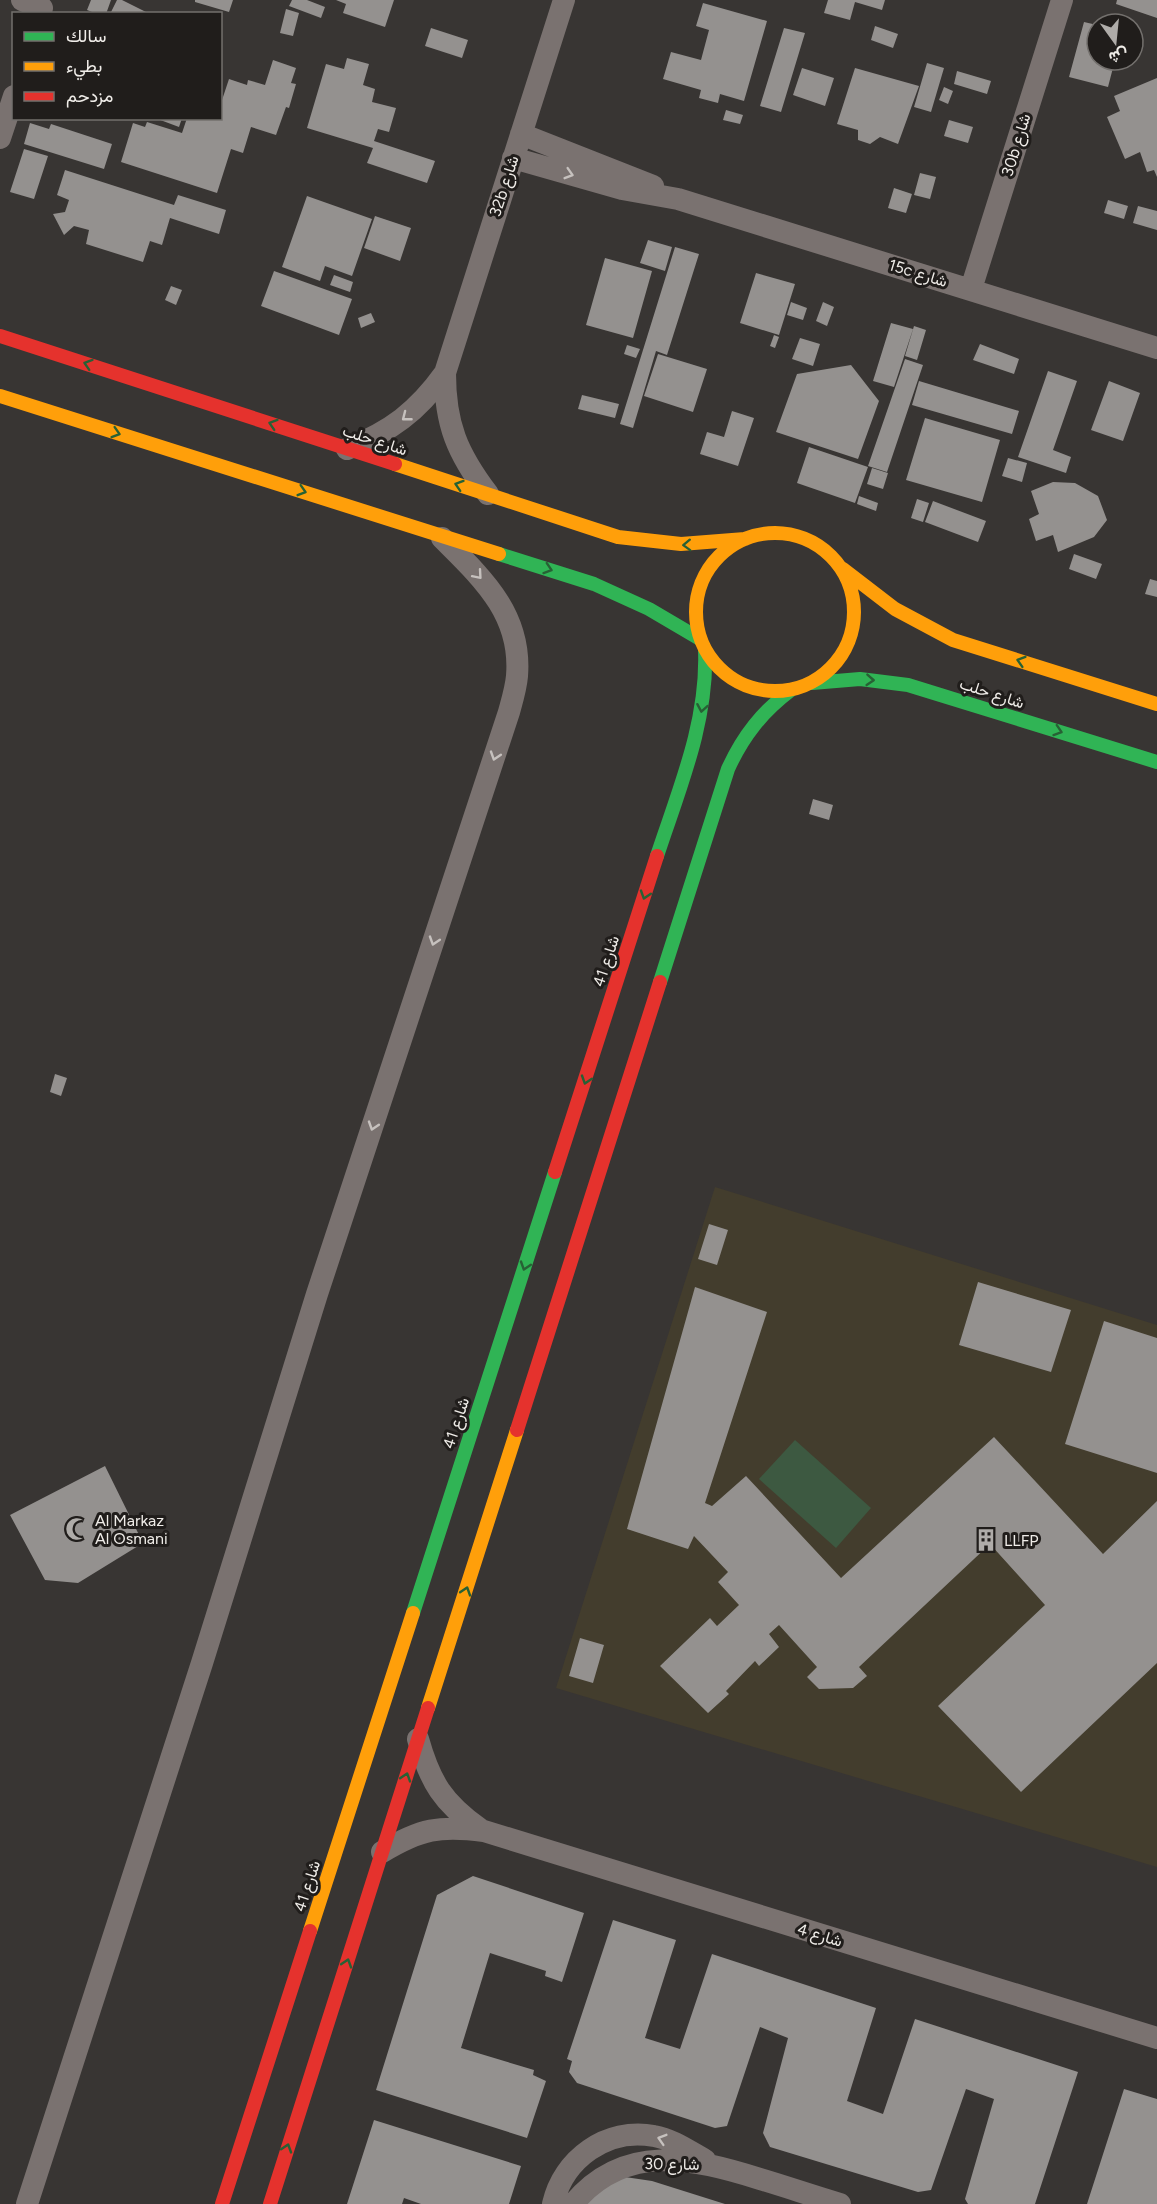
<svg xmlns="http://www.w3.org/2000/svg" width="1157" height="2204" font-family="Figtree,Vazirmatn,sans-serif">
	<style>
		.education { fill: #433d2d }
		.green { fill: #3d5941 }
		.building { fill: #94918f }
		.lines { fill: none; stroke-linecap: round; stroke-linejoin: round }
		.street { stroke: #7a7270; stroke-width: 22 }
		.fast { stroke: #30b455; stroke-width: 14 }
		.slow { stroke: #ff9f0a; stroke-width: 14 }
		.jam { stroke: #e5322d; stroke-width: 14 }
		.oneway { stroke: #c6c1be }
		.oneway2 { stroke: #276135 }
		.labels { text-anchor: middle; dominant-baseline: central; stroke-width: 6; stroke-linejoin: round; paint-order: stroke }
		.street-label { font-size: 16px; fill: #efece8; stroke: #201d1b }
		.poi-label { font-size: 16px; fill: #efece8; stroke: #201d1b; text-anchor: start }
	</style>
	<rect width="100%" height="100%" fill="#383533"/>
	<!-- education -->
	<path class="education" d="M715 1187 1157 1325V1867L556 1688Z"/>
	<!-- green -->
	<path class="green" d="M795 1440 871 1508 836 1548 759 1479Z"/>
	<!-- building -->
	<path class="building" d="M91 0H111L106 14H97L87 10Z
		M117 0H122L150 14H110Z
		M195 0H233L229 12 195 2Z
		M292 0H307L325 7 321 18 289 6Z
		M336 0H394L385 27 343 13 346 4Z
		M828 0H885L882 10 855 2 850 20 824 13Z
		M1117 0H1157V18L1116 4Z
		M703 3 767 21 744 101 720 94 718 103 699 98 701 90 663 79 671 52 701 60 709 30 696 26Z
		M286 9 299 13 293 36 280 33Z
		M1084 22 1097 25V60H1115L1108 87 1069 77Z
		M875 26 898 34 893 48 871 40Z
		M431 28 468 40 462 58 425 46Z
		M784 28 805 33 781 112 760 106Z
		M347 58 369 64 363 85 375 89 372 102 396 108 389 132 378 129 374 141 435 161 427 183 367 163 373 148 307 128 326 64 344 69Z
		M273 60 296 68 291 83 296 84 289 108 286 107 276 135 251 127 243 153 231 149 217 193 121 162 133 123 145 127 147 122 182 133 187 118H220V106L229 79 247 85 248 80 265 85Z
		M927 63 944 68 931 112 914 107Z
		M802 68 834 78 825 106 793 95Z
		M855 68 919 86 898 144 880 137 870 144 858 140V130L837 124Z
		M957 71 991 81 987 94 954 84Z
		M1157 78V177L1154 170 1147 172 1140 152 1125 159 1107 117 1120 111 1114 96Z
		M944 87 953 91 948 104 939 100Z
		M726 110 743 115 740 124 723 120Z
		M155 118H182L179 127Z
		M949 120 973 127 968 143 944 136Z
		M30 123 49 129 51 124 112 144 104 169 24 144Z
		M24 149 48 156 34 199 10 192Z
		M65 170 174 205 178 195 226 210 219 234 170 218 162 245 150 241 143 262 86 244 89 230 74 226 64 235 53 214 65 212 69 200 57 195Z
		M920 173 936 177 930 199 914 195Z
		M894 188 912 194 906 213 888 208Z
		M307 196 372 219 352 276 325 266 320 281 282 267Z
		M1108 200 1128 206 1124 219 1104 213Z
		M1138 206 1157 211V230L1133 223Z
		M375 216 411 228 400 261 364 248Z
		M648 240 672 247 665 271 640 263Z
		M675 247 699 254 667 355 656 351 633 428 620 424Z
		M605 258 652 271 633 338 586 325Z
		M274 271 352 299 339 335 261 306Z
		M756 273 795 284 779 335 740 323Z
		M334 275 353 282 350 292 330 285Z
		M171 286 182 290 176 305 165 300Z
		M791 302 807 308 803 320 787 315Z
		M823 302 834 307 827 326 816 321Z
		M371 313 375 322 361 328 358 318Z
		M891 323 913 329 894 387 873 381Z
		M914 326 926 330 917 360 905 356Z
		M774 335 779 337 775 348 770 346Z
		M800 338 820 344 813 366 792 359Z
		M980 344 1019 359 1014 374 973 360Z
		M627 345 640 349 636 358 624 354Z
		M658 354 707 369 693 412 644 396Z
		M905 359 923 365 887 472 868 466Z
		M851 365 879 401 858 459 776 432 797 374Z
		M1048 371 1077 381 1053 450 1071 457 1066 473 1018 457Z
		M919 381 1019 411 1012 434 912 405Z
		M1109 381 1140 393 1123 441 1091 430Z
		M582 395 619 404 615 418 578 409Z
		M732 411 754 418 738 466 700 454 707 432 724 437Z
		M925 418 1000 440 982 502 906 480Z
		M809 447 868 467 855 503 797 483Z
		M1008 458 1027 463 1022 482 1002 476Z
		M872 468 888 473 883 489 867 484Z
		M1053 482 1075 483 1098 496 1107 520 1094 537 1058 552 1053 535 1036 541 1029 519 1039 514 1031 491Z
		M859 496 878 503 876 511 857 504Z
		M917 499 929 503 923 522 911 518Z
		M933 501 986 521 978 542 925 522Z
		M1074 554 1102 564 1096 579 1069 569Z
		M1150 579 1157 581V597L1145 594Z
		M813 799 833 805 829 820 809 814Z
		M55 1074 67 1078 61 1096 50 1092Z
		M709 1224 728 1230 717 1265 698 1259Z
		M978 1282 1071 1310 1051 1372 959 1345Z
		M695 1287 767 1312 705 1503 712 1506 746 1476 841 1578 994 1437 1103 1554 1157 1501V1663L1021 1792 938 1706 1045 1605 990 1544 859 1667 867 1676 853 1688 819 1689 807 1677 817 1667 779 1625 769 1634 779 1647 759 1666 755 1661 726 1691 729 1694 708 1713 660 1666 710 1618 717 1626 739 1605 718 1582 728 1572 694 1536 688 1549 627 1529Z
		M1104 1321 1157 1338V1473L1065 1444Z
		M105 1466 143 1543 78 1583 45 1580 10 1515Z
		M580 1638 604 1645 593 1683 569 1676Z
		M473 1876 584 1913 562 1982 545 1976 546 1971 490 1953 461 2048 534 2070 533 2075 546 2081 527 2138 376 2090 437 1895Z
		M613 1920 676 1940 645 2038 680 2049 712 1954 876 2008 847 2101 883 2114 915 2019 1078 2072 1035 2204H968L965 2199 994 2099 966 2089 931 2190 918 2192 770 2147 763 2133 788 2038 760 2027 727 2126 715 2128 577 2083 569 2072 572 2061 567 2059Z
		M1124 2089 1157 2099V2204H1087Z
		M374 2120 521 2166 509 2204H421L404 2198 402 2204H347Z
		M625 2177 652 2181 725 2204H586L591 2191Z"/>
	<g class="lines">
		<!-- street -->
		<path class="street" d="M22 0 42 8
			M521 134 653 186
			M0 138 14 96
			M513 158 622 189 678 199 1157 348
			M971 289 1062 0
			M445 373C445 424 457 453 488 494
			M347 449C391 431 417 412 445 373L564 0
			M418 1739C430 1782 443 1803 480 1829
			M382 1852C420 1829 440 1825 484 1831L1157 2038
			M27 2204 202 1663 317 1294 509 712C512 701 516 688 517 676 522 614 482 578 442 538
			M553 2204C563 2159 607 2127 654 2136 672 2139 689 2151 705 2160
			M573 2204C624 2142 693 2158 760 2179 787 2187 813 2196 840 2204"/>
		<!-- fast -->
		<path class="fast" d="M499 554 594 584 649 609 700 639
			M812 683 860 679 908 685 1157 762
			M657 856C679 789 708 722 705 650
			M660 982 728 769C743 736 762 712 791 690
			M413 1613 555 1172"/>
		<!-- slow -->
		<path class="slow" d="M0 396 499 554
			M395 464 618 537 681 544 745 539
			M696 612a79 79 0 1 1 158 0a79 79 0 1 1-158 0Z
			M843 569 895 609 953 640 1157 704
			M428 1708 517 1430
			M310 1931 413 1613"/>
		<!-- jam -->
		<path class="jam" d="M0 336 395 464
			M555 1172 657 856
			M517 1430 660 982
			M222 2204 310 1931
			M270 2204 428 1708"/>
	</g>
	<!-- one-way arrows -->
	<defs><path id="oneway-chevron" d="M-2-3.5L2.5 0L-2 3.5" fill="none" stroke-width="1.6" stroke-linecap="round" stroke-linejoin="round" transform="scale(1.5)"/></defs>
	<g class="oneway">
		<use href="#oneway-chevron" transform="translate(569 174) rotate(17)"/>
		<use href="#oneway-chevron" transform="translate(406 417) rotate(142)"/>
		<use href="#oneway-chevron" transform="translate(478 575) rotate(49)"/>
		<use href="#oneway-chevron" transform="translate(495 756) rotate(108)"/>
		<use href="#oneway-chevron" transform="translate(434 941) rotate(108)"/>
		<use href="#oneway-chevron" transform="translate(373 1126) rotate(108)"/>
		<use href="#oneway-chevron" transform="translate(662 2139) rotate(-163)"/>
	</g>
	<g class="oneway2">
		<use href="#oneway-chevron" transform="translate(88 364) rotate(-162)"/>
		<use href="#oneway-chevron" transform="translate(273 424) rotate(-162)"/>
		<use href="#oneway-chevron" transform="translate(116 433) rotate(17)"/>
		<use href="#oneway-chevron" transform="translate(459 485) rotate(-162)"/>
		<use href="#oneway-chevron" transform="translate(302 491) rotate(17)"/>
		<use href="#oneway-chevron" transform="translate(687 545) rotate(178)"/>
		<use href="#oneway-chevron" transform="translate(548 569) rotate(18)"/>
		<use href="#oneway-chevron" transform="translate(1021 661) rotate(-163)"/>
		<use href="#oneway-chevron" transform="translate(870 680) rotate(4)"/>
		<use href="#oneway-chevron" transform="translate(702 708) rotate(100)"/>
		<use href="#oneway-chevron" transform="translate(1058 731) rotate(18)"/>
		<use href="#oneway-chevron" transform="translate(645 895) rotate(108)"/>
		<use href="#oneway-chevron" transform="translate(586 1080) rotate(108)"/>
		<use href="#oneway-chevron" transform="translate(525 1266) rotate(108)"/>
		<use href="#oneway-chevron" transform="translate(466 1591) rotate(-72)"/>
		<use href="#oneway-chevron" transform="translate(406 1777) rotate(-72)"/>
		<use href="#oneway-chevron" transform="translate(347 1963) rotate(-72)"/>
		<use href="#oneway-chevron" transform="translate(287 2148) rotate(-72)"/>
	</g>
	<!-- icons -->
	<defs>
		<g id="mosque-bare" transform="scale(1.8)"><path d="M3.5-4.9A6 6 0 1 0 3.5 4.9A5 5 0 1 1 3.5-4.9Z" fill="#afaca9" stroke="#201d1b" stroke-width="2.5" paint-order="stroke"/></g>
		<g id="building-bare" transform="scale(1.8)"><path d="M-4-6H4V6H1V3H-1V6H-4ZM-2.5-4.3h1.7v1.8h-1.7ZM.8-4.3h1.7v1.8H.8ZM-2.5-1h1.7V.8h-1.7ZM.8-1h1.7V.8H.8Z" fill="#afaca9" stroke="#201d1b" stroke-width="2.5" paint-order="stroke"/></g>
	</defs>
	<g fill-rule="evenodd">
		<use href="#mosque-bare" x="77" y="1529"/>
		<use href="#building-bare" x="986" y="1540"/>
	</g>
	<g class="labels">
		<!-- street labels -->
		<g class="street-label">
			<text transform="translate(1016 145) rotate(-73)">30b شارع</text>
			<text transform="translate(504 186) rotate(-72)">32b شارع</text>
			<text transform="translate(918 273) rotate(17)">15c شارع</text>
			<text transform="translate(375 440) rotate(18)">شارع حلب</text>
			<text transform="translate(992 693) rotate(18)">شارع حلب</text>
			<text transform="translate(606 961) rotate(-72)">شارع 41</text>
			<text transform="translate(456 1423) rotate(-72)">شارع 41</text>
			<text transform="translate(307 1886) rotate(-72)">شارع 41</text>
			<text transform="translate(820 1935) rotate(17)">شارع 4</text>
			<text transform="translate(672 2164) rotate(1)">شارع 30</text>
		</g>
		<!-- poi labels -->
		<g class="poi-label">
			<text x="95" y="1520">Al Markaz<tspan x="95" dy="18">Al Osmani</tspan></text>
			<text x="1004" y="1540">LLFP</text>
		</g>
	</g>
	<!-- legend -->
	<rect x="12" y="12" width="210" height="108" fill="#201d1b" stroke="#73706d" stroke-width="1.5"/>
	<rect x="24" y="32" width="30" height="9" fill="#30b455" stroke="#73706d" stroke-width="1.5"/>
	<text x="66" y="42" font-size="18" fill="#efece8">سالك</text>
	<rect x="24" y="62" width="30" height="9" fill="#ff9f0a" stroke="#73706d" stroke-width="1.5"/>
	<text x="66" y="72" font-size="18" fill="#efece8">بطيء</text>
	<rect x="24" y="92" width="30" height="9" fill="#e5322d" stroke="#73706d" stroke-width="1.5"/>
	<text x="66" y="102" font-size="18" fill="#efece8">مزدحم</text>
	<!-- north arrow -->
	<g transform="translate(1115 42) rotate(165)"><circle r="28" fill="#201d1b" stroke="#73706d" stroke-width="1.5"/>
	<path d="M0-4.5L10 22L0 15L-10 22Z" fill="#afaca9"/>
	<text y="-9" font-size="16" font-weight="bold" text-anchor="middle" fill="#efece8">ش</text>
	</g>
</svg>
